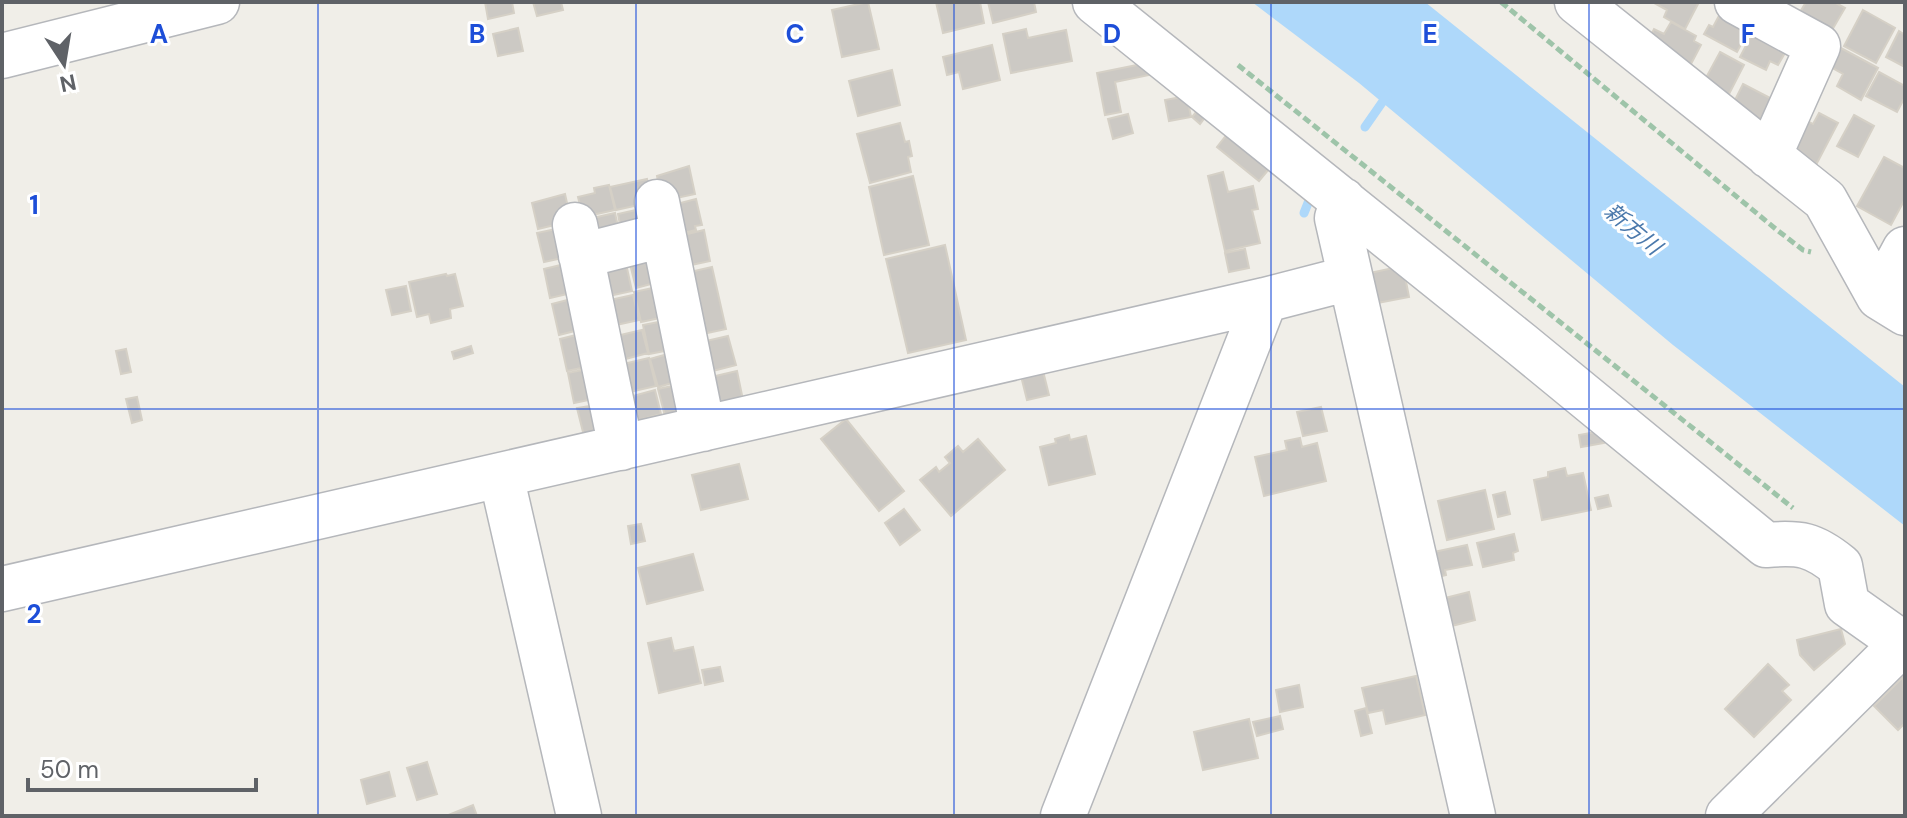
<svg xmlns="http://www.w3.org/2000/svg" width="1907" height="818" font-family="'DM Sans','Noto Sans JP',sans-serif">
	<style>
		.water { fill: #aed8fa }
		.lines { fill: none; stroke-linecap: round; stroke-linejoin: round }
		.stream { stroke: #aed8fa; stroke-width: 9 }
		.building { fill: #ccc9c4; stroke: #d5d0c6; stroke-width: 2 }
		.minor-casing { stroke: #b5b7bb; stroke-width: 47 }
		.path { stroke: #9ec4a9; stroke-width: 5; stroke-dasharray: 8 4; stroke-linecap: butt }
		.minor { stroke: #fff; stroke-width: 44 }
		.grid { fill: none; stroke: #1d4ed8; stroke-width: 2; stroke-opacity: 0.55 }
		.labels { text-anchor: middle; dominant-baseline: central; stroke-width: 6; stroke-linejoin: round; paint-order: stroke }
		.water-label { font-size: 22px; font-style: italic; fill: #4b79ac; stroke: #fff }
		.grid-label { font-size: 26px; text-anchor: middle; font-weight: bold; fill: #1d4ed8; stroke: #fff; stroke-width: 6; stroke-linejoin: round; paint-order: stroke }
	</style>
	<rect width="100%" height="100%" fill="#f0eee8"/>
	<!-- water -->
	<path class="water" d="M1252 2H1425L1905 387V526L1673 345 1359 83Z"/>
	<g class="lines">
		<!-- stream -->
		<path class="stream" d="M1365 127 1388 94
			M1304 213 1312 193"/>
	</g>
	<!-- building -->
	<path class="building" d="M485 2H512L514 13 488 19Z
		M533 2H561L563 10 537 16Z
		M868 2 879 49 842 57 832 10Z
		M936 2H980L984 23 943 33Z
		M988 2H1034L1036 12 993 23Z
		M1699 2 1685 29 1664 17 1667 10 1654 3Z
		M1806 2H1834L1845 8 1828 37 1796 19Z
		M1722 10 1751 26 1737 52 1704 34 1709 25 1713 27Z
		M1863 10 1895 28 1876 63 1844 46Z
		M1671 22 1696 36 1694 41 1701 45 1690 66 1647 43 1654 29 1664 34Z
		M518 28 523 51 498 56 493 34Z
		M1026 29 1028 38 1066 30 1072 61 1011 73 1003 34Z
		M1754 30 1788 48 1778 65 1770 61 1766 70 1740 57Z
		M1899 31 1905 35V67L1886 57Z
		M992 45 1000 80 963 89 959 72 947 75 943 57Z
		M1839 47 1878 68 1861 100 1837 86 1843 74 1829 66Z
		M1720 52 1744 65 1727 98 1702 85Z
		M1147 63 1149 75 1115 82 1121 112 1105 115 1097 73Z
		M892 70 900 105 858 116 849 81Z
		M1879 72 1905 86V97L1897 112 1866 96Z
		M1743 84 1772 99 1759 124 1731 108Z
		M1187 96 1191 117 1169 121 1165 100Z
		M1202 105 1210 111 1200 124 1192 117Z
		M1819 113 1838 123 1816 165 1787 151 1804 119 1813 124Z
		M1128 114 1133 133 1113 139 1108 119Z
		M1854 115 1874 126 1858 157 1837 146Z
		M900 123 905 142 909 141 912 156 908 157 911 172 870 183 857 134Z
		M1232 128 1274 163 1259 181 1217 147Z
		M1884 157 1905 168V199L1891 225 1857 206Z
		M689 166 695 194 662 201 657 176Z
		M1223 172 1228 192 1253 186 1258 209 1252 210 1260 243 1225 251 1208 176Z
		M913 176 929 245 884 255 869 187Z
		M647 179 652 202 616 210 610 187Z
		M609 185 615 210 583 217 578 197 595 193 594 188Z
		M565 194 571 221 538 229 532 203Z
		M696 199 702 225 695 226 696 230 675 235 669 206Z
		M645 208 650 231 622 236 618 214Z
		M615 213 620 236 592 242 588 219Z
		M561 228 567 257 544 262 537 233Z
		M704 230 710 261 682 267 675 237Z
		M945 245 966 340 908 353 886 259Z
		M1245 249 1249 268 1229 272 1225 253Z
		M654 254 662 281 636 288 629 260Z
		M625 259 632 291 604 297 597 266Z
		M573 262 580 291 550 298 544 269Z
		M1403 266 1409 297 1372 304 1365 274Z
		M712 267 726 329 698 335 690 272Z
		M446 274 447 276 455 274 463 306 450 309 451 318 431 323 429 314 417 317 409 282Z
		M406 286 411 311 392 315 386 290Z
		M662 286 669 316 641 322 634 292Z
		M633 295 639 320 616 325 610 300Z
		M579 297 587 328 559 335 552 304Z
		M669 320 675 349 649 354 643 325Z
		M642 330 648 353 618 361 612 337Z
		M588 332 595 365 567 371 560 339Z
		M728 336 736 365 709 372 706 341Z
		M471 346 473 353 454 359 452 352Z
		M126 349 131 372 121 374 116 351Z
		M675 352 683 380 658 387 650 359Z
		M649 358 656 386 625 393 619 365Z
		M596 367 603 397 574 403 568 373Z
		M737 371 743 400 718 405 707 378Z
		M1043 371 1049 395 1027 400 1021 376Z
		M686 383 692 410 665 416 658 389Z
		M655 390 661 414 632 422 626 398Z
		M137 397 142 420 132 423 126 399Z
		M603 404 609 430 584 436 577 408Z
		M1321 407 1327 431 1303 436 1297 412Z
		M846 419 904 491 879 511 821 439Z
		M1602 431 1604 443 1581 447 1579 435Z
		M1069 435 1070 440 1086 436 1095 474 1049 485 1040 447 1056 443 1055 439Z
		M1300 438 1302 447 1317 443 1326 481 1264 496 1255 457 1287 450 1285 441Z
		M978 439 1005 470 951 516 920 480 936 467 939 472 950 463 945 457 958 446 963 452Z
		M739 464 748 499 701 510 692 475Z
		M1565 468 1567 476 1583 473 1591 510 1542 520 1534 480 1548 477V472Z
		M1485 490 1494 529 1447 540 1438 501Z
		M1505 492 1510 514 1498 517 1493 495Z
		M1608 495 1611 506 1598 509 1595 498Z
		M904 509 920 530 900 545 885 523Z
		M641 524 645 541 631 544 628 526Z
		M1514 534 1518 551 1513 553 1514 560 1483 567 1477 543Z
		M1467 545 1472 565 1445 570 1446 575 1434 578 1429 553Z
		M693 554 703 590 647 604 638 568Z
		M1469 592 1475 620 1448 627 1441 599Z
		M1841 629 1845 644 1814 670 1800 655 1797 640Z
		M671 638 674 651 693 647 701 683 659 693 648 643Z
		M1768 664 1789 685 1782 691 1791 700 1754 737 1725 709Z
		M720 667 723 681 705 685 702 670Z
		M1416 676 1425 715 1386 724 1383 710 1368 713 1362 688Z
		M1903 677 1905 723 1898 730 1874 706Z
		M1299 685 1303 707 1280 712 1276 690Z
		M1366 708 1372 733 1361 736 1355 711Z
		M1280 716 1283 729 1257 736 1253 722Z
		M1249 719 1258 758 1203 770 1194 732Z
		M427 762 437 794 417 800 407 768Z
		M389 772 395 796 367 804 361 780Z
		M473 805 477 816H446Z"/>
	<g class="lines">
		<!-- minor casing -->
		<g class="minor-casing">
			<path id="minor" d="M1095 2 1521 344 1766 545C1800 542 1813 544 1840 566L1847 604 1905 645
				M1577 2 1825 200 1879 297 1905 313
				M1737 2 1818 46 1769 156
				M2 56 217 2
				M1343 200 1337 218 1473 816
				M657 202 703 429
				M575 225 621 448
				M581 256 663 235
				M1879 297 1905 249
				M501 475 579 816
				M2 589 1265 300 1350 278
				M1063 816 1265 300
				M1728 816 1905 641"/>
		</g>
		<!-- path -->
		<path class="path" d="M1501 2 1777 230 1803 250 1811 252
			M1238 65 1793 508"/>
		<!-- minor -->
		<use href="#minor" class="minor"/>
	</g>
	<!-- grid -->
	<path class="grid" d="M318 2V816M636 2V816M954 2V816M1271 2V816M1589 2V816M2 409H1905"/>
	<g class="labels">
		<!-- water labels -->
		<g class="water-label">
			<text transform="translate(1633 229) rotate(40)">新方川</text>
		</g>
	</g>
	<g class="grid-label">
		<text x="159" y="43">A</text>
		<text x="477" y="43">B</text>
		<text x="795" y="43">C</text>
		<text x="1112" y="43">D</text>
		<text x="1430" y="43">E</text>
		<text x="1748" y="43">F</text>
		<text x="34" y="214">1</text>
		<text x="34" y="623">2</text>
	</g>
	<!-- border -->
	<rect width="1907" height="818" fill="none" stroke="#5f6267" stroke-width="8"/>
	<!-- north arrow -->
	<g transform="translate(64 64) rotate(168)" stroke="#ffffff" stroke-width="6" paint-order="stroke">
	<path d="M0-6L14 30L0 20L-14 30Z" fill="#5f6267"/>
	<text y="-12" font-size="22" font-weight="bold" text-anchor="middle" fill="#5f6267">N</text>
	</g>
	<!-- scale -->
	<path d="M28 778v12h228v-12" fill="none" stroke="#5f6267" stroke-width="4"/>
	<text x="40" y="778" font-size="24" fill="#5f6267" stroke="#ffffff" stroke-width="6" paint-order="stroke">50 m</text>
</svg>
